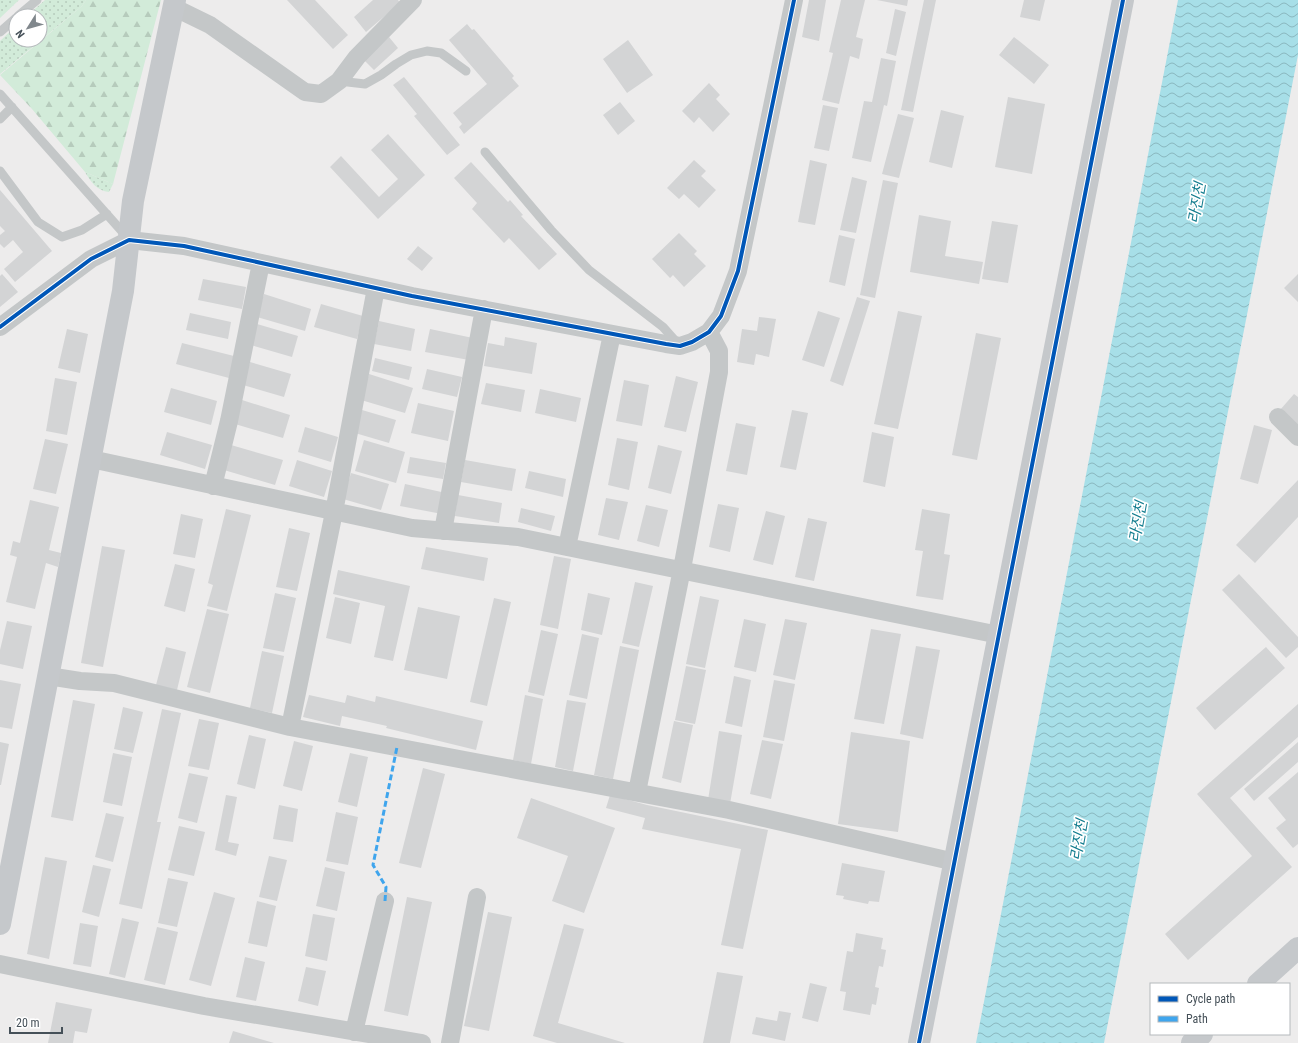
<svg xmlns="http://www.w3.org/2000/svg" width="1298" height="1043" font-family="'Roboto Condensed','Noto Sans KR',sans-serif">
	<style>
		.grass { fill: url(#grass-dots) }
		.forest { fill: url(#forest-firs) }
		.water { fill: url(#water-waves) }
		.building { fill: #d3d4d5 }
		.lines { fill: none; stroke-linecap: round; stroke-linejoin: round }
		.lane { stroke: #c4c7c8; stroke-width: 9 }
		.street { stroke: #c4c7c8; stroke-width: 18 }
		.secondary { stroke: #c5c8cb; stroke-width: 22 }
		.quiet { stroke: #3fa5ed; stroke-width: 3; stroke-dasharray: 6 3; stroke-linecap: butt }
		.cycleway-casing { stroke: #fff; stroke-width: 6 }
		.cycleway { stroke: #0057b8; stroke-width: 4 }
		.labels { text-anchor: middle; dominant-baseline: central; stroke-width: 3.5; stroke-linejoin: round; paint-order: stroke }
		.water-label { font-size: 15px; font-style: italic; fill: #137d8f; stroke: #fff }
	</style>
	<defs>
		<pattern id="grass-dots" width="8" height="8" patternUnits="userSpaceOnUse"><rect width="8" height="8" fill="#d2ebd9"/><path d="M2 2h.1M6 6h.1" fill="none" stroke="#b6cbbc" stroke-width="1.8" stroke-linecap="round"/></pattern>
		<pattern id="forest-firs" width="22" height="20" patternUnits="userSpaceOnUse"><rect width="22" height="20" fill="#d2ebd9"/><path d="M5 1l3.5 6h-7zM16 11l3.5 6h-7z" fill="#b6cbbc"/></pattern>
		<pattern id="water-waves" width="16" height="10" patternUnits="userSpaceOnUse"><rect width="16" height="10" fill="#a7dfe8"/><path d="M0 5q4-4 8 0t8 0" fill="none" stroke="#8ab7bf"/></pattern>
	</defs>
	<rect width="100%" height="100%" fill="#edecec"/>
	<!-- grass -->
	<path class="grass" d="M0 0H19L0 18Z
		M45 0H86L82 6 0 74V41L16 26V40H40V16H27Z
		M85 172 113 184 109 192C97 191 91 182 85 172Z"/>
	<!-- forest -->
	<path class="forest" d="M86 0H161L113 184 85 172 32 109 0 75 82 6Z"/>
	<!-- water -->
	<path class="water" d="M1178 0H1298V55L1104 1043H976Z"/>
	<!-- building -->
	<path class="building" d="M287 0H315L348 35 333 49Z
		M373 0H398L400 3 366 32 354 17Z
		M809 0H826L819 41 802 37Z
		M841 0H865L856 37 863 39 859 59 850 56 839 104 822 100 833 53 829 52Z
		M877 0H908L907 6Z
		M924 0H936L913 112 901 110Z
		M1024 0H1045L1040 21 1020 17Z
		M895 9 906 12 896 56 886 53Z
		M467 24 472 30 474 29 514 76 512 78 519 86 464 134 459 127 462 124 453 113 487 84 449 40Z
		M389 37 398 48 374 70 364 60Z
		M1014 37 1049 65 1034 84 999 55Z
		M628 40 653 75 627 93 603 59Z
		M881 58 896 61 887 106 884 105 871 162 852 158 864 101 872 102Z
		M404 77 460 145 447 155 414 116 417 114 393 85Z
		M709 83 720 95 716 99 730 114 713 132 699 117 694 123 682 111Z
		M1008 97 1045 104 1032 174 995 167Z
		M620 102 635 121 618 135 603 115Z
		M823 105 838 108 829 151 814 148Z
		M941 110 964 116 952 168 929 162Z
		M898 114 914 118 899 178 882 174Z
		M388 134 425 175 378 219 330 167 341 156 379 197 398 179 371 150Z
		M694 160 706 171 701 176 716 190 699 208 684 194 679 199 667 188Z
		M810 160 827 164 815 225 798 222Z
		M471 162 508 202 510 200 523 215 521 216 557 254 539 270 509 238 504 243 472 209 477 203 454 178Z
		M852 177 867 181 856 233 840 230Z
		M883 180 898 183 875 298 860 295Z
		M0 190 52 251 15 282 4 269 23 252 13 240 4 248 0 244V235L5 231 0 226Z
		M919 215 951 221 945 256 983 262 979 284 910 272Z
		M992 221 1018 225 1008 283 982 279Z
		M679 233 697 251 694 254 706 266 684 287 673 275 670 278 652 259Z
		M839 235 855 239 845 286 829 282Z
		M418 246 433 258 422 271 407 259Z
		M2 274 18 292 0 307V276Z
		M1298 274V302L1284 288Z
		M203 279 246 287 242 309 198 300Z
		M264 294 311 309 305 331 257 317Z
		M857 297 870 301 843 386 830 381Z
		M321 304 363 316 357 339 314 327Z
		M818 311 840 318 824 367 802 360Z
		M898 311 922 316 898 429 874 424Z
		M190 313 231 322 228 339 186 330Z
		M759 317 776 319 769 357 756 354 754 365 737 362 742 329 757 331Z
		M379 321 415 329 411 351 374 344Z
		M257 324 298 336 292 357 251 345Z
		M67 329 88 334 80 373 58 368Z
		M430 329 473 338 469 360 425 352Z
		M976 333 1001 338 977 460 952 455Z
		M505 337 537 343 532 374 484 366 488 343 504 346Z
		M182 343 234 356 229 378 176 364Z
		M375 358 412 367 409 380 372 371Z
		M250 362 291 374 284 397 243 385Z
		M427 369 462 377 457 397 422 389Z
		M369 374 413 388 405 413 361 400Z
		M676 376 698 382 686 432 664 427Z
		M55 378 77 382 67 435 46 431Z
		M624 380 649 385 642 426 616 421Z
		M486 383 525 390 521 412 481 404Z
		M171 388 217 401 211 425 164 412Z
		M540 389 581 398 576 422 535 413Z
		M1294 394 1298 397V427L1280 410Z
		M242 400 290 415 283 438 235 424Z
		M418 403 454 411 448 441 411 433Z
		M362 410 396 420 389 443 355 433Z
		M792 410 808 413 796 470 780 467Z
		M736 423 756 427 747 475 726 471Z
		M1254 425 1272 430 1258 484 1240 479Z
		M305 427 338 437 331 462 298 452Z
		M167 432 212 445 205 469 160 455Z
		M872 432 894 437 885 487 863 482Z
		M617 438 638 442 629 490 608 485Z
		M45 439 68 444 56 494 33 489Z
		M364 440 405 452 396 483 355 471Z
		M231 445 283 460 275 485 224 470Z
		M658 445 682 451 671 494 648 488Z
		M410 457 446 463 443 479 407 473Z
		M297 460 332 471 324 497 289 486Z
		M465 460 516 469 512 491 461 482Z
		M529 471 566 479 563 497 525 488Z
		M351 473 389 484 381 510 343 499Z
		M1298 480V517L1255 563 1236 545Z
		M405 484 446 493 442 514 400 506Z
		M458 495 502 503 499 523 455 516Z
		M606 498 628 502 619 540 598 535Z
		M30 500 59 507 49 550 61 553 58 567 46 563 35 609 6 602 17 557 10 555 13 541 20 543Z
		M718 504 739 508 730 552 709 547Z
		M646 505 668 510 659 547 637 541Z
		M521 508 555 516 551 531 518 522Z
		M226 509 251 515 227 611 207 606 213 585 208 583Z
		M922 509 950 514 944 554 950 555 943 600 916 596 923 551 915 550Z
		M766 511 785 516 773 565 753 560Z
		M181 514 203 519 195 558 173 554Z
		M808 518 827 522 814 581 795 577Z
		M289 528 310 533 297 591 276 587Z
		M102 546 125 550 103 667 81 663Z
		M426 547 488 558 484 581 421 569Z
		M554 556 571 559 558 629 540 625Z
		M175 564 195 569 185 612 164 606Z
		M338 570 410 586 393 661 374 657 385 606 333 594Z
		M1239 574 1298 637V647L1286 658 1222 590Z
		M635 582 653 586 639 647 622 643Z
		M275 593 296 598 284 652 263 648Z
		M588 593 610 598 602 635 581 630Z
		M700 596 719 600 705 668 686 664Z
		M335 597 360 603 351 644 326 638Z
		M494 598 511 602 487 706 470 702Z
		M418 607 460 616 447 679 404 670Z
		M207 609 229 614 210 693 187 687Z
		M744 619 766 624 756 672 734 667Z
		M785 619 807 623 795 680 773 675Z
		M7 621 32 626 23 669 0 664V650Z
		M871 629 901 634 884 724 854 719Z
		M541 630 558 634 544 696 528 692Z
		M582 634 599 638 587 699 569 695Z
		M620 646 639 650 613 779 594 775Z
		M916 646 940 650 923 739 900 734Z
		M166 647 186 652 177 690 156 685Z
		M1266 647 1285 668 1215 730 1196 708Z
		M262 651 284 656 272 713 250 708Z
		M686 666 706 670 695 724 675 720Z
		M734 676 751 680 742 727 725 723Z
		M0 680 21 684 12 729 0 727Z
		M774 680 795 684 784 741 763 737Z
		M309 695 345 703 347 695 375 702 376 696 483 721 476 750 386 728 387 726 342 716 340 726 303 717Z
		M525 695 543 699 531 764 513 760Z
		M73 700 95 704 73 821 51 817Z
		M567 700 586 703 573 771 555 767Z
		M1298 704V737L1230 798 1292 867 1188 960 1165 934 1252 856 1197 794Z
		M123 707 143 712 133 753 114 749Z
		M162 709 181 713 157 822H161L142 909 119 904Z
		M199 719 219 723 209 770 188 766Z
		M674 721 693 725 681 783 662 778Z
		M719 731 742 735 730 804 708 800Z
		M851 732 910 741 898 832 838 824Z
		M249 735 266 739 255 789 237 784Z
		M762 740 783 744 771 799 750 794Z
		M294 741 313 746 302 791 283 786Z
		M0 742 9 744 1 785H0Z
		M1298 742V762L1254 801 1244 789Z
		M113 753 132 757 122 806 103 802Z
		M350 753 368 757 357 807 338 802Z
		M423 768 445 774 421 868 399 863Z
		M1298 772V844L1293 848 1276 828 1286 820 1268 798Z
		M189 773 208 777 197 823 178 818Z
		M226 795 237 797 228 842 239 844 236 856 215 850Z
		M610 795 647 805 768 830 743 949 721 945 741 849 642 829 645 818 606 808Z
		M531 798 615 828 584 913 552 901 568 856 517 838Z
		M279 805 298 809 293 842 273 839Z
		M336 812 358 817 348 865 326 861Z
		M106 813 124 817 113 862 95 857Z
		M179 826 205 832 194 876 168 870Z
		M269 856 287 860 277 901 259 897Z
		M45 857 67 861 49 959 27 954Z
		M842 863 885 871 879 902 869 901 868 904 843 899 844 896 836 895Z
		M93 865 111 869 99 917 82 912Z
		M325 867 345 872 337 911 316 906Z
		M168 878 188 882 177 927 158 923Z
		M214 892 235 898 211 986 189 980Z
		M407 897 432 902 408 1016 384 1011Z
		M257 901 276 906 267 947 248 943Z
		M488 912 512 917 489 1031 464 1026Z
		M313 914 335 918 327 961 305 956Z
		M122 918 139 922 125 978 109 974Z
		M80 923 98 926 91 967 73 964Z
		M564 924 584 929 558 1023 625 1043H557L533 1036Z
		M157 927 178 932 165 985 144 980Z
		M856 933 883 938 881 949 886 950 883 967 879 966 875 987 879 988 876 1005 872 1004 870 1015 843 1010 846 992 840 991 847 951 853 952Z
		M245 957 265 962 256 1001 236 997Z
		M306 967 326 971 318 1006 298 1001Z
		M717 972 743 976 730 1043H703Z
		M810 983 827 987 818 1022 802 1018Z
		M56 1002 92 1009 87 1033 75 1031 73 1043H48Z
		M779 1011 791 1013 785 1041 752 1034 756 1017 777 1021Z
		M233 1031 274 1043H229Z"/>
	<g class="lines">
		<!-- lane -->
		<path class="lane" d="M18 16 37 0
			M0 32 16 18
			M339 81 365 84 381 75 396 64 411 55 427 51 441 53 466 71
			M0 94 127 237
			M0 119 12 107
			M485 152 551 230 589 270 663 327 679 345
			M0 171 38 222 62 237 82 230 107 214"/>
		<!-- street -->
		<path class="street" d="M173 7 210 25 305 92 321 94 339 81 357 57 413 0
			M0 327 91 259 129 240 184 246 412 296 666 344 680 346 692 342 709 332 721 316 738 271 794 0
			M1278 417 1298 437
			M91 459 412 528 518 537 999 635
			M213 486 229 421 261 263
			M443 531 484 309
			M567 547 612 334
			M48 676 80 681 114 683 290 727 729 810 955 862
			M290 727 334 512 376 288
			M637 792 682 569 719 372V351L709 332
			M0 964 204 1006 422 1043
			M354 1032 385 901
			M450 1043 477 897"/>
		<!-- secondary -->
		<path class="secondary" d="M0 924 123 291 133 201 175 0
			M1258 984 1298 948
			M919 1043 1123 0
			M1192 1043 1202 1034"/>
		<!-- quiet -->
		<path class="quiet" d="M385 901 386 887 373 865 397 747"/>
		<!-- cycleway casing -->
		<g class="cycleway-casing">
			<path id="cycleway" d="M0 327 91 259 129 240 184 246 412 296 666 344 680 346 692 342 709 332 721 316 738 271 794 0
				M919 1043 1123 0"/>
		</g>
		<!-- cycleway -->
		<use href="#cycleway" class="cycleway"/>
	</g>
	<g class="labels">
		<!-- water labels -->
		<g class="water-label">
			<text transform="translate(1197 203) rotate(-80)">라진천</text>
			<text transform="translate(1138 522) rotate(-80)">라진천</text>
			<text transform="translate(1079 840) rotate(-80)">라진천</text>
		</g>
	</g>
	<!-- legend -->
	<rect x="1150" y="983" width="140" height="52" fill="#ffffff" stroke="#b5b9bc"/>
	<rect x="1158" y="996" width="20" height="6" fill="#0057b8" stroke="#b5b9bc"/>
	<text x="1186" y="1003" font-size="12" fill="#455058">Cycle path</text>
	<rect x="1158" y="1016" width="20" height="6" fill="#3fa5ed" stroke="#b5b9bc"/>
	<text x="1186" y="1023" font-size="12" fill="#455058">Path</text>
	<!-- north arrow -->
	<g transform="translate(28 28) rotate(233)"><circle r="19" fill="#ffffff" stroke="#b5b9bc"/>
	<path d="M0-3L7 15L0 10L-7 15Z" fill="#80878c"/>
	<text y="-6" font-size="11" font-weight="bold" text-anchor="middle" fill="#455058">N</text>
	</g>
	<!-- scale -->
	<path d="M10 1027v6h52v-6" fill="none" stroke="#455058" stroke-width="2"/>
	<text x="16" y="1027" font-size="12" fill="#455058" stroke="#ffffff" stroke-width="3" paint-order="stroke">20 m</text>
</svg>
